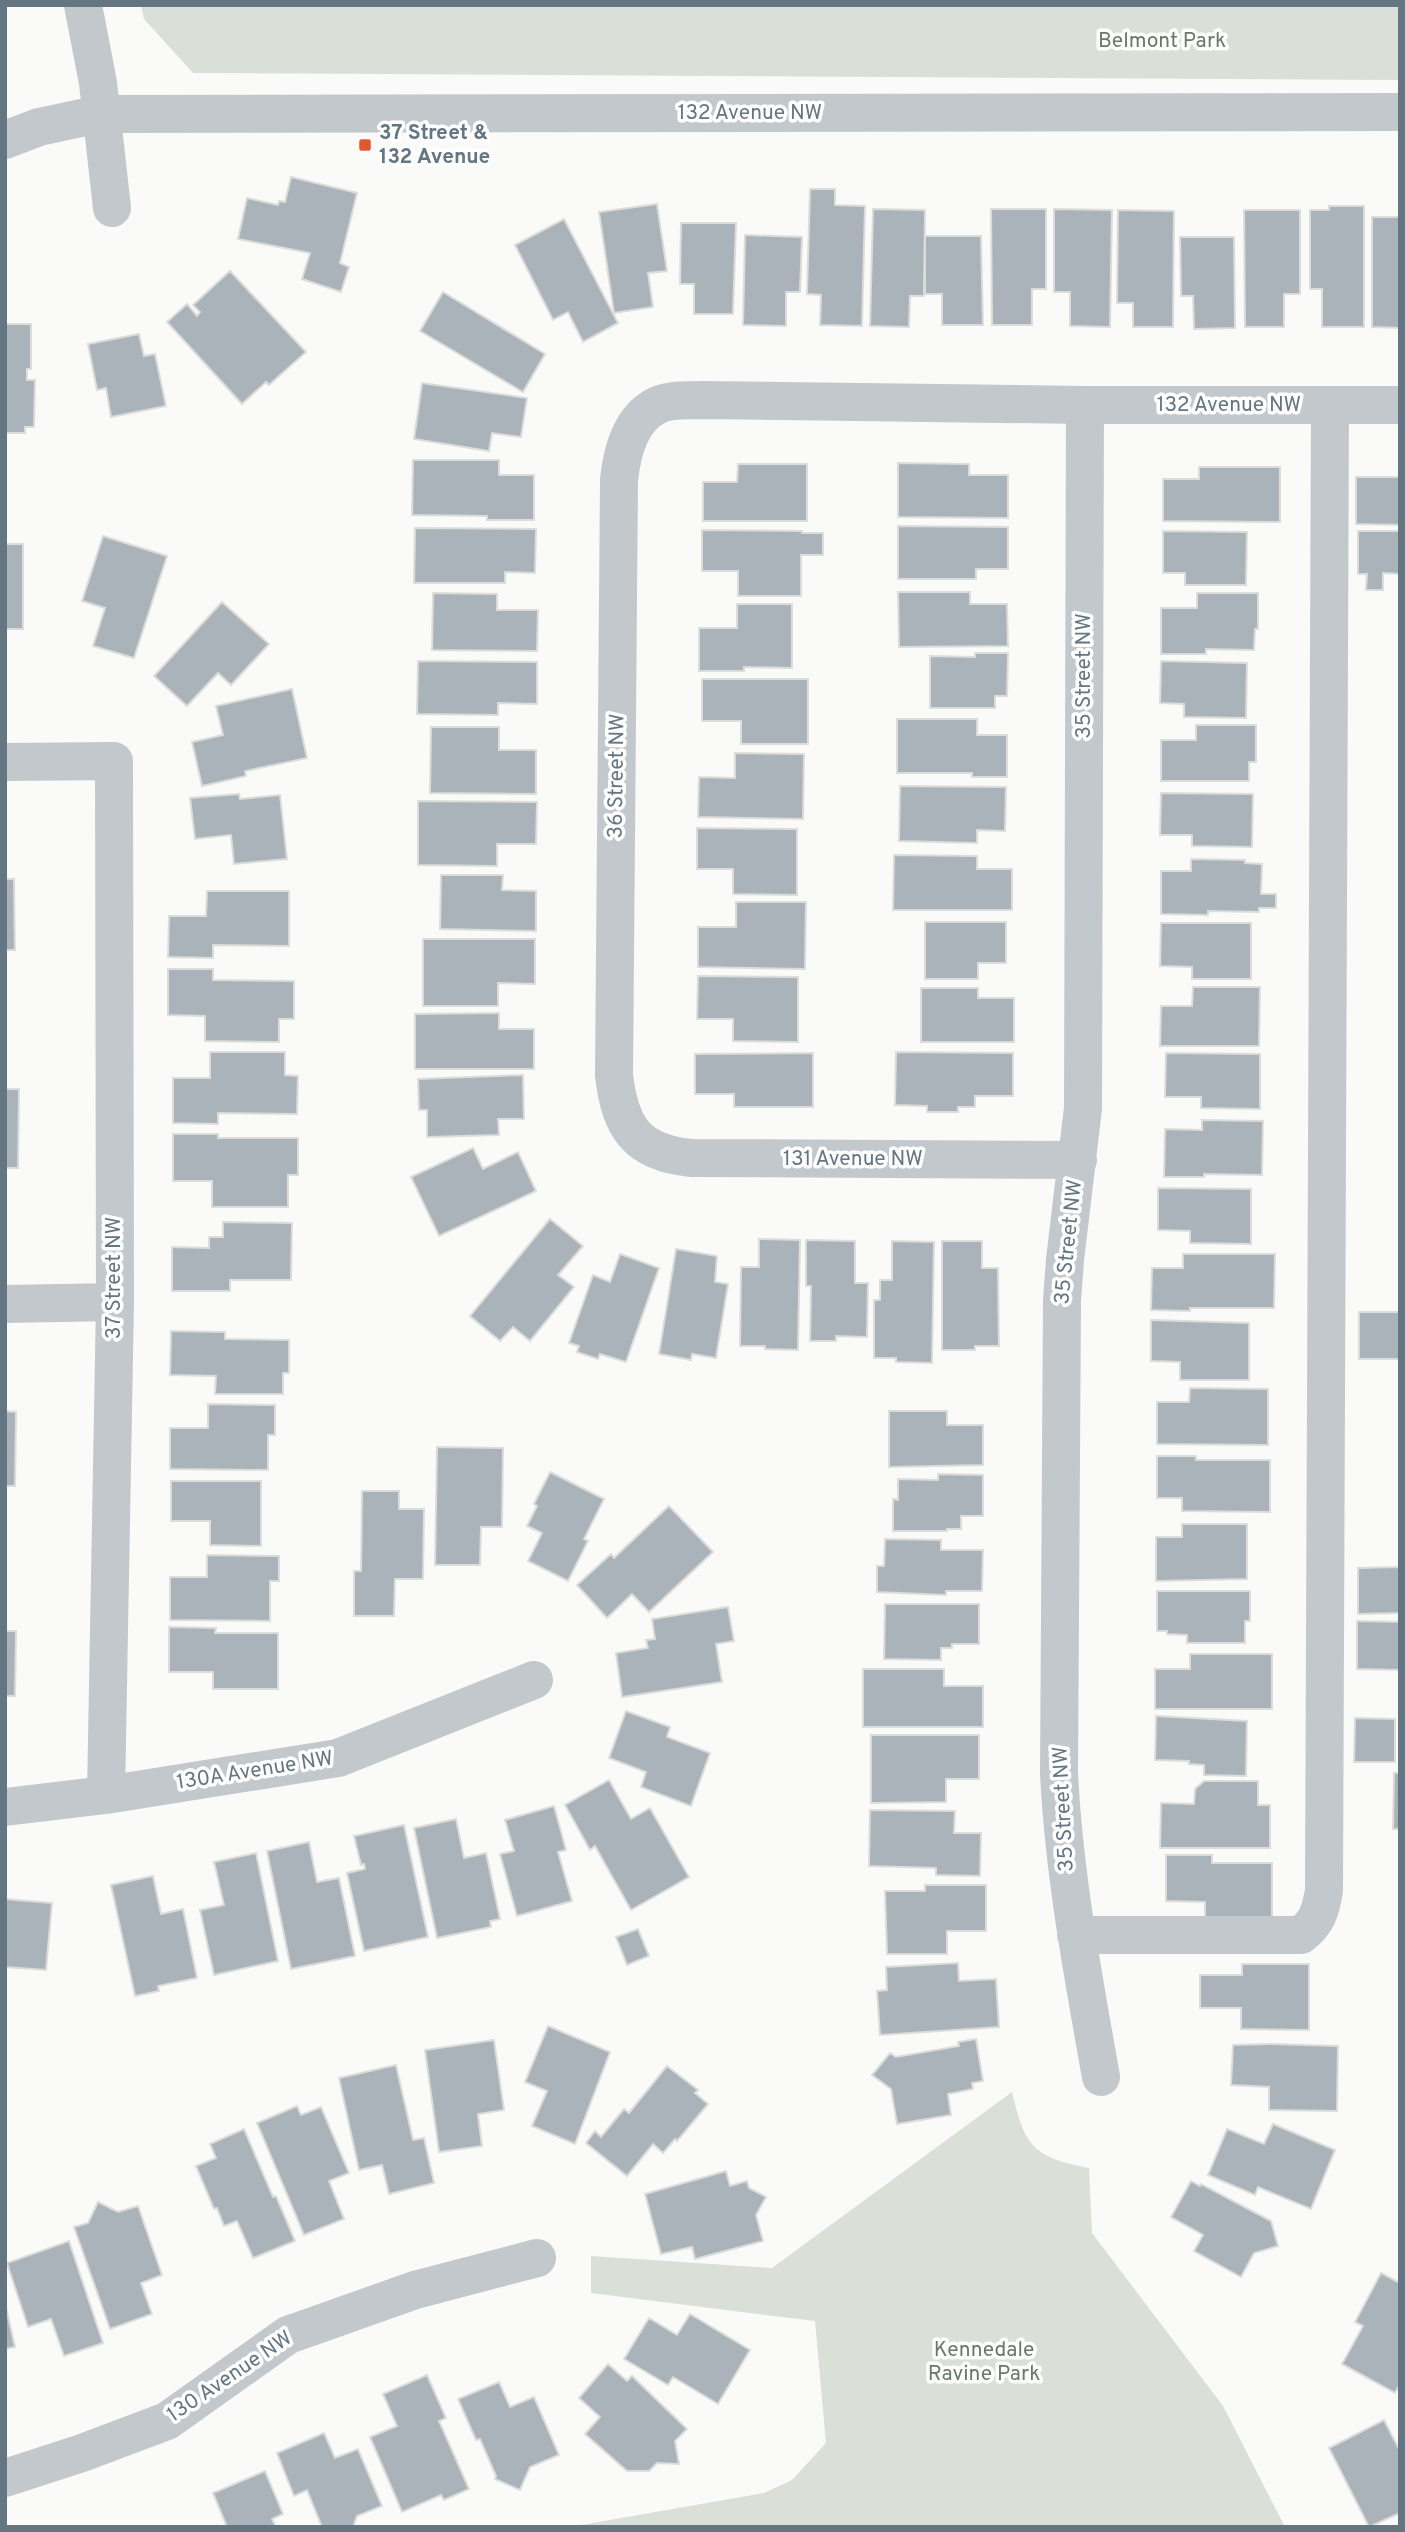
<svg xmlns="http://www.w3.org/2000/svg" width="1405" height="2532" font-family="Overpass,sans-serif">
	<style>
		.green { fill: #dadfd7 }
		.building { fill: #aab3b9; stroke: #dcdcda; stroke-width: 2 }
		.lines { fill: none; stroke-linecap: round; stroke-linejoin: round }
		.minor { stroke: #c3c8cc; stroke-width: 38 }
		.poi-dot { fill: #e4572e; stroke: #fff; stroke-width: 2.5 }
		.labels { text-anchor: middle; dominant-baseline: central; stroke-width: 7; stroke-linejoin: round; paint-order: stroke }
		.park-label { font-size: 21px; fill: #687a64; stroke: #fff }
		.street-label { font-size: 21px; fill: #657683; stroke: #fff }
		.poi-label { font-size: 21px; font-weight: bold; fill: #657683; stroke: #fff; text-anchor: start }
	</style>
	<rect width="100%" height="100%" fill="#fafaf8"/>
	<!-- green -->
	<path class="green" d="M141 5H1400V80L193 73 144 19Z
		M1012 2092C1025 2147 1033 2157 1089 2168L1092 2233 1223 2406 1285 2527H570L764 2493 792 2480 826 2443 815 2321 591 2293V2256L772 2268Z"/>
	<!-- building -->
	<path class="building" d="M291 177 357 193 340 263 349 267 341 292 302 279 310 253 238 239 247 198 278 205 279 201 285 202Z
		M810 189H835V205L865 206 862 326 820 325 821 295 807 294Z
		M657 204 667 271 648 273 653 307 614 313 599 212Z
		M1329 206H1364V327H1322V289H1310V210H1329Z
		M873 209 925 210 924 296H910L909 327 870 326Z
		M991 209H1046V289H1032V325H992Z
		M1054 209 1112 210 1110 327 1070 326V292H1054Z
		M1118 210 1174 211 1173 327H1133V303H1117Z
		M1244 210H1300V294H1284V327H1245Z
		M1372 217H1400V328L1372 327Z
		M564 219 618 323 583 342 568 312 553 320 515 245Z
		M681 223H736L733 314H694V284H680Z
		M745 235 802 237 800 292H786V326L743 325Z
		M925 236H981L983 325H942V294H925Z
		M1180 237H1234L1235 328 1194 329 1193 296H1181Z
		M230 271 306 352 269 385 266 382 242 404 167 322 187 304 197 316 200 312 193 305Z
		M443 292 545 354 523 392 420 331Z
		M5 324H31V369H27V380H35L34 427H25V433H5Z
		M139 334 144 356 155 354 166 406 111 417 106 388 97 390 88 344Z
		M422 383 527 398 521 437 492 433 489 451 414 439Z
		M413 460H499V475H534V520H487V516L412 515Z
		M898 463 969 464V475H1008V518L898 517Z
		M738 464H807V521H703V482H737Z
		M1199 467H1280V522L1163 521V479H1199Z
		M1356 477H1400V525L1356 524Z
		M898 526 1008 527V569H976V579H898Z
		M415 528 536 529 535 573 505 572V583H414Z
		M702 530 802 531V533H823V555H801V596H738V571H702Z
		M1163 531 1247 532 1246 585H1185V573H1163Z
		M1358 531H1400V574L1383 573V590H1366L1367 574H1358Z
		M103 536 167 556 134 658 93 646 105 608 82 601Z
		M5 544H23V629H6V635Z
		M898 592H970V604H1007L1008 646 899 647Z
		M433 593 497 594V610H538L537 651 432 650Z
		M1197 593H1258V629H1255L1254 650 1206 649V654H1161V608H1197Z
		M222 602 269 644 231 685 218 673 187 706 154 676Z
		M737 604H792V668L744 667V671H699V628H737Z
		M975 653H1008L1007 696H995V708H930V656L975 657Z
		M418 661 537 662V704L498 703V715L417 714Z
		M1161 661 1247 663 1246 718 1184 717V704L1160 703Z
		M702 679H808V744H741V721H702Z
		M292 689 307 758 245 771 246 776 202 786 192 742 223 735 216 706Z
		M897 719H977V735H1007V777H972V773H897Z
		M1196 725H1256V762H1249V781H1161V740H1196Z
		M431 727H499V750H536V794L430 793Z
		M735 753 804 754 803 819 698 817 699 777 735 778Z
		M900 786 1006 787 1005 831 977 830V843L899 841Z
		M1161 793 1253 794 1252 847 1192 846V835H1160Z
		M239 794 240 799 280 795 287 859 234 864 231 835 195 839 190 798Z
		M418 801 537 802 536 844H497V866L418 865Z
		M697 828 797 829V895L733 894V869H697Z
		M894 855 977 856V869H1012V910H893Z
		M1191 859 1245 860V863L1262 864 1261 894H1276V908H1259V912L1208 911V915L1161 914V871H1191Z
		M441 875H503L502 890 536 891V931L440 929Z
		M5 879H14L15 950H5Z
		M207 891H289V946L213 945V958L168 957 169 916H206Z
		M736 902H806L805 969 698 967V927H736Z
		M925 922H1006V963H978V979H925Z
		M1161 923H1251V979H1192V967L1160 966Z
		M423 939H535V984L498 983V1006H423Z
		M168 969H213V980L294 981V1019H279V1042L205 1041V1016L168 1015Z
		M698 976 798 977V1042L733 1041V1019H697Z
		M1193 987H1260L1259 1046H1160L1161 1006H1192Z
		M921 988H978V998H1014V1042H921Z
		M499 1013V1029H534V1069H415V1014Z
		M210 1052H285V1075L298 1076 297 1114 218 1113V1124L173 1123V1078H210Z
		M896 1052 1013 1053V1096H975V1107H958V1112H927V1106L895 1105Z
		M813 1053V1107H734V1094H695V1054Z
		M1166 1053 1260 1054V1109L1201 1108V1097H1165Z
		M523 1075 524 1119H498L499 1135 427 1137V1110H419L418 1079Z
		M5 1089H19L18 1168H5Z
		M1202 1120 1263 1121 1262 1175 1204 1174V1177H1164L1165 1129 1202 1130Z
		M173 1134H218V1138H298V1175H288V1207H212V1181H173Z
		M473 1148 483 1169 518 1152 536 1191 439 1236 411 1177Z
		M1158 1188 1251 1189V1244L1190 1243V1231L1158 1230Z
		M550 1219 583 1246 558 1275 574 1287 530 1341 513 1327 500 1341 470 1316Z
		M223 1222 292 1223 291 1280H230V1291H172V1247L209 1248V1237H223Z
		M759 1239 800 1240 798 1350 765 1349V1346H740L741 1267H759Z
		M806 1240 855 1241V1283H868L867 1337 836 1336V1341H810L811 1286H806Z
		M892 1241 934 1242 932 1363 896 1362V1358H874V1300H880V1280H892Z
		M942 1241H982V1268H998L999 1346H975V1350H942Z
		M676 1249 717 1256 715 1282 728 1284 716 1358 692 1354 691 1360 659 1354Z
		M620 1254 659 1268 626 1362 600 1354 598 1359 577 1352 579 1346 569 1343 593 1275 610 1282Z
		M1183 1254H1275L1274 1308H1190V1311L1151 1310 1152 1268H1183Z
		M1359 1312H1400V1359H1359Z
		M1151 1320 1249 1323V1380H1180V1362L1151 1361Z
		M171 1331 225 1332V1339L289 1340V1373H283V1394H215L216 1376 170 1375Z
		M1190 1388 1268 1389V1445L1157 1444V1402H1189Z
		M208 1404 275 1405V1435H268V1470L170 1469V1428H208Z
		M5 1411 16 1412 15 1486H5Z
		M889 1411H947V1425H983V1465L889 1467Z
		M437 1447 503 1448 502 1527H481L480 1565H435Z
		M1157 1456H1196V1460H1270V1512L1182 1511V1498H1157Z
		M550 1472 604 1499 584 1539 588 1541 568 1581 528 1561 542 1533 527 1526 537 1506 534 1504Z
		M938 1474 983 1475V1516H961V1529H947V1531H893V1499L898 1500V1479L938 1480Z
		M171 1481H261V1546L210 1545V1521H171Z
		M362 1491H399V1509H424L423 1579H395L394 1616H354V1571H361Z
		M669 1506 713 1552 649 1612 632 1594 607 1618 577 1585 611 1554 614 1558Z
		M1182 1524H1247V1579L1156 1581V1537H1182Z
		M885 1539 941 1540V1550H983L982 1591H946V1595L877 1592V1566H884Z
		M207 1555 279 1556V1581H270V1621L170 1620V1577H207Z
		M1399 1567V1613L1358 1614V1568Z
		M1157 1591H1250V1621H1245V1643H1187V1635L1167 1634V1631H1157Z
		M885 1604H979V1644H952V1648H941V1660L884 1659Z
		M728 1607 734 1641 716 1644 722 1682 622 1697 616 1653 648 1648 646 1640 655 1639 652 1619Z
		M1357 1621 1400 1622V1670L1357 1669Z
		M169 1627 216 1628 215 1633H278V1689H213V1672H169Z
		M5 1631H16L15 1696H5Z
		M1190 1654H1272V1709H1155V1669H1190Z
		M863 1669H944V1686H983V1727H863Z
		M626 1711 670 1727 667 1737 710 1753 691 1806 641 1787 646 1772 609 1758Z
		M1156 1716 1247 1721 1246 1776 1204 1775V1765L1189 1764V1761L1155 1760Z
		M1355 1718 1395 1719V1762H1354Z
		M871 1735H979V1779H946V1802L871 1803Z
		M1394 1773H1400V1829H1393Z
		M609 1780 631 1819 650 1808 689 1877 631 1910 595 1846 590 1850 565 1805Z
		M1204 1781H1258V1805H1270V1848H1160L1161 1803 1194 1804 1195 1789Z
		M554 1806 566 1850 558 1852 572 1901 517 1916 500 1854 514 1851 505 1820Z
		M870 1810 955 1811 954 1833H981L980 1876 936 1875V1868L869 1866Z
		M456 1819 464 1858 486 1853 500 1919 490 1921 491 1927 437 1938 414 1828Z
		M404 1825 428 1937 364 1951 347 1873 365 1869 364 1864 361 1865 354 1836Z
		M309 1842 317 1882 339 1878 355 1956 291 1969 267 1851Z
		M256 1853 278 1961 214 1975 200 1910 224 1905 214 1862Z
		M1166 1855H1212V1863H1272V1923L1205 1922V1902L1166 1901Z
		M153 1876 161 1914 183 1909 197 1978 158 1986 159 1991 135 1996 111 1885Z
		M925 1885H986V1931H947V1954H887L885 1891H925Z
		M5 1899 52 1903 46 1970 5 1967Z
		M638 1929 649 1956 627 1965 616 1937Z
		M958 1963 959 1981 996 1979 999 2027 880 2035 877 1991 887 1990 886 1967Z
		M1242 1964H1309V2030L1241 2029V2008H1200V1975H1242Z
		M548 2026 610 2052 575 2144 532 2126 547 2091 525 2082Z
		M976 2039 983 2081 972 2083 973 2089 948 2094 951 2115 897 2124 891 2089 872 2075 890 2053 896 2057 959 2046 958 2042Z
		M494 2040 504 2110 478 2114 482 2146 439 2152 425 2050Z
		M1270 2044 1338 2046 1337 2111 1269 2110V2087L1231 2085 1233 2045Z
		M396 2065 413 2140 424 2138 434 2183 389 2194 382 2165 359 2170 339 2078Z
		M667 2066 698 2090 695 2093 708 2104 677 2141 675 2139 663 2153 653 2144 627 2176 586 2143 595 2131 601 2137 624 2109 629 2113Z
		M297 2106 301 2115 321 2107 349 2173 329 2181 344 2219 304 2235 257 2123Z
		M1273 2124 1335 2150 1311 2209 1258 2187 1255 2195 1208 2175 1227 2129 1264 2144Z
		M244 2129 273 2197 276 2196 295 2241 253 2258 237 2221 224 2226 217 2208 214 2209 196 2166 216 2158 210 2144Z
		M726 2171 730 2186 747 2181 749 2188 766 2197 756 2215 763 2241 695 2259 692 2247 661 2254 645 2194Z
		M1191 2181 1200 2186 1201 2184 1271 2221 1278 2246 1254 2253 1241 2277 1194 2251 1203 2235 1171 2217Z
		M98 2202 118 2212 138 2206 162 2275 141 2283 152 2314 110 2329 74 2227 88 2223Z
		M69 2241 103 2343 64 2356 51 2319 28 2327 7 2263Z
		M1381 2273 1400 2283V2384L1395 2393 1342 2364 1363 2326 1355 2322Z
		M5 2303 15 2347 5 2349Z
		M690 2314 750 2350 718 2404 673 2377 668 2385 624 2359 649 2318 677 2335Z
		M608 2364 627 2381 632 2376 687 2429 675 2441 679 2464 657 2463 649 2471H627L585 2434 600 2417 579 2398Z
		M427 2375 446 2418 439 2421 469 2489 444 2500 441 2495 402 2512 370 2437 397 2426 383 2394Z
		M499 2382 510 2407 534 2397 559 2455 530 2467 520 2490 495 2479 496 2476 480 2439 476 2440 458 2399Z
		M1384 2420 1400 2451V2513L1369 2527 1329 2448Z
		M324 2433 335 2458 358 2449 382 2506 357 2516 353 2527H322L307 2490 294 2496 277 2453Z
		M265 2471 283 2514 272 2519 276 2527H227L213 2493Z"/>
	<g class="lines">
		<!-- minor -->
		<path class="minor" d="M83 5 98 83 112 208
			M5 140 39 127 100 114 1400 112
			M1085 405 1083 1108 1065 1260 1062 1300 1059 1773C1064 1875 1083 1975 1101 2077
			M5 762 114 761 115 1302 106 1795
			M1078 1160 692 1158C636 1153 620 1127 614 1075L619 480C622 452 630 418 658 405 670 399 689 401 702 400L1085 405H1400
			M5 1304 115 1302
			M5 1807 106 1795 338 1758 534 1680
			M1076 1935H1301C1317 1923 1321 1910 1324 1890L1330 405
			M5 2478 82 2453 167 2421 288 2335 415 2290 537 2258"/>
	</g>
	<!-- markers -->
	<rect class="poi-dot" x="358" y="138" width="14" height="14" rx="3.5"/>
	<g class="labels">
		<!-- park labels -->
		<g class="park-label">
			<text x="1162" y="41">Belmont Park</text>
			<text x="984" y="2350">Kennedale<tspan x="984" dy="24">Ravine Park</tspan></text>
		</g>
		<!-- street labels -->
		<g class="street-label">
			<text x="750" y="113">132 Avenue NW</text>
			<text x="1229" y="405">132 Avenue NW</text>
			<text transform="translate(1084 676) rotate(-90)">35 Street NW</text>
			<text transform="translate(617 776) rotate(-89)">36 Street NW</text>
			<text x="853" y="1159">131 Avenue NW</text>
			<text transform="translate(1069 1242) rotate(-84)">35 Street NW</text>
			<text transform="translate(114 1278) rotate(-90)">37 Street NW</text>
			<text transform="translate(255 1771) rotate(-9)">130A Avenue NW</text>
			<text transform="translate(1064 1809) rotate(-93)">35 Street NW</text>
			<text transform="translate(230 2377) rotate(-34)">130 Avenue NW</text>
		</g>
		<!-- poi labels -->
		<g class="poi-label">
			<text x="379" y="133">37 Street &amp;<tspan x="379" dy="24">132 Avenue</tspan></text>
		</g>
	</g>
	<!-- border -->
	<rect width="1405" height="2532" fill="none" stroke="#657683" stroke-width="14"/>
</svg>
